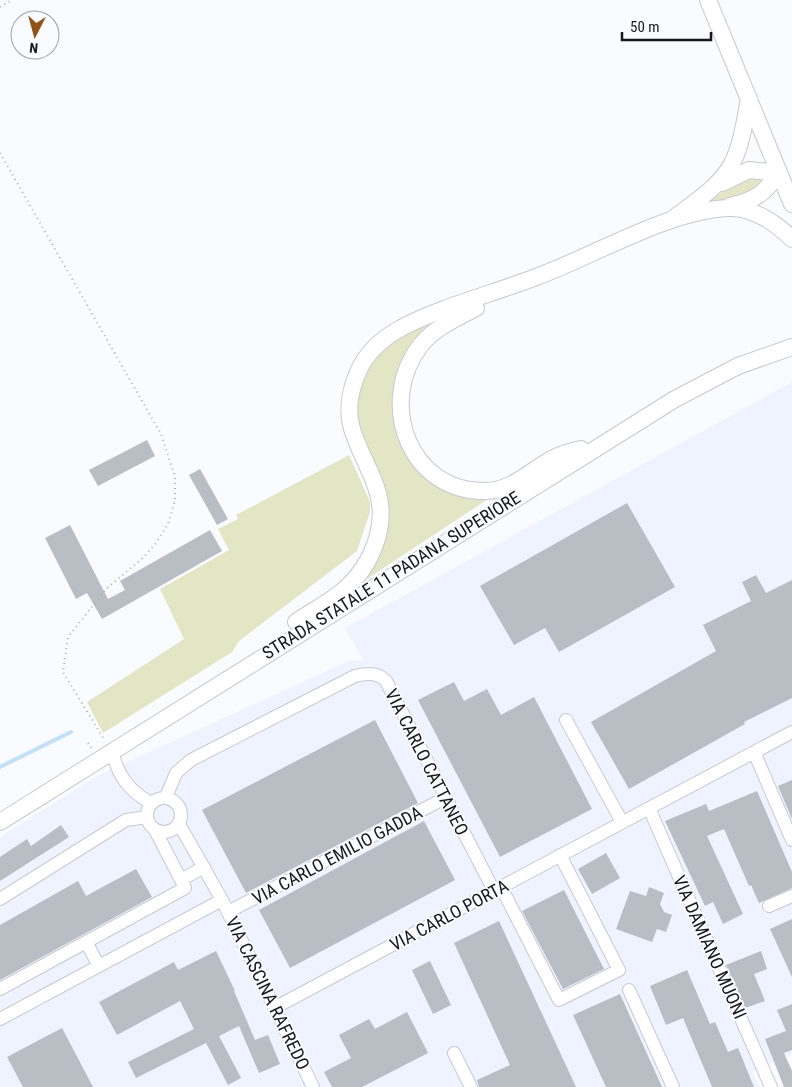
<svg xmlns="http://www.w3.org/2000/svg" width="792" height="1087" font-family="'Roboto Condensed',sans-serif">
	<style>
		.built { fill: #eef3ff }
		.green { fill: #e3e6c4 }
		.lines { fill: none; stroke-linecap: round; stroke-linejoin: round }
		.stream { stroke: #c2e0f6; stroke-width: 4 }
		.building { fill: #b9bdc4 }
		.minor-casing { stroke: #c6c9d1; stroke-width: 14 }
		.major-casing { stroke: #c6c9d1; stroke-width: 18 }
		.path { stroke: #aeafb2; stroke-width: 2; stroke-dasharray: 1 4; stroke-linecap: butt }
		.minor { stroke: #fff; stroke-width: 12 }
		.major { stroke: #fff; stroke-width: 16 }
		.labels { text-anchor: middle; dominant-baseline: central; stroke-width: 4; stroke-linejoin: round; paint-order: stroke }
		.street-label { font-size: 18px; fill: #16171a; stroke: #fafbfe }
	</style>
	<rect width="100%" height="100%" fill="#fafbfe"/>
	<!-- built -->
	<path class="built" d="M792 382V1054L752 1072 759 1087H0V837L99 775 351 660 364 661 345 628Z"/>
	<!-- green -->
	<path class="green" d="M751 178 759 179 763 182 760 190 695 210 736 183Z
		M431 321 435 322C425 333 413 345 405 357 384 390 390 444 420 470 428 477 477 492 491 497L367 579 382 545 359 434 355 397 360 378 384 347Z
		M349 455 370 502V512L357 551 239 641 232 652 103 733 87 702 184 639 160 589 229 550 218 529 238 519 236 515Z"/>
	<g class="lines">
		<!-- stream -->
		<path class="stream" d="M0 767 71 732"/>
	</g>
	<!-- building -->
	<path class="building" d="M147 440 155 456 98 486 89 470Z
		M200 469 228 519 217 525 189 475Z
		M627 503 675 587 559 652 545 628 514 645 480 586Z
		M70 525 108 599 125 590 120 581 210 530 222 551 102 619 87 593 76 599 45 538Z
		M756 575 766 593 792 580V698L744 722 745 724 629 789 591 722 716 651 703 625 751 601 742 582Z
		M454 682 464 701 487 689 501 715 534 697 592 809 500 857 418 700Z
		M375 720 418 803 246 893 202 810Z
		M792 780V819L778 786Z
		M757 791 792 872V888L759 903 751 885 749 886 724 829 707 836 743 914 723 924 713 902 705 906 665 821 706 804 709 811Z
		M424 821 455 880 290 968 259 910Z
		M61 825 69 837 0 881V857L27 839 31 846Z
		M606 853 620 878 592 894 578 869Z
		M136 869 152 897 0 980V925L78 881 86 896Z
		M649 887 664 893 660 904 664 912 672 915 666 932 657 929 652 942 616 929 630 891 646 896Z
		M564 890 604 969 563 989 522 911Z
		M792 919V977L770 929Z
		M499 921 576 1087H479L477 1080 510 1065 454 943Z
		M216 951 235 991H234L255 1040 268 1035 280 1064 259 1073 239 1026 219 1036 241 1078 228 1085 206 1043 136 1078 128 1062 194 1029 180 1001 117 1035 99 1002 174 962 178 970Z
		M761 951 767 969 754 974 765 1001 745 1008 726 965Z
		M430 961 451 1005 433 1014 412 970Z
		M687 970 710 1024 715 1022 728 1052 738 1048 754 1087H712L683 1018 666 1025 650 986Z
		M620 994 662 1087H606L573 1015Z
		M792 1004V1050L784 1053 792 1071V1087H784L765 1039 786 1031 777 1010Z
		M407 1012 428 1053 362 1087H332L324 1072 351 1058 339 1035 369 1019 375 1029Z
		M62 1028 93 1087H23L7 1057Z"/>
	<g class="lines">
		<!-- minor casing -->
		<g class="minor-casing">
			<path id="minor" d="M566 720 622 822
				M112 751C118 776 129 791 151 803
				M754 752 792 840
				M166 797 176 773 191 760 355 676C366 673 378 672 386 681L494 891
				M147 815a17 17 0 1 1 34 0a17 17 0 1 1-34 0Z
				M649 808 771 1087
				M179 824 222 900 313 1087
				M155 830 181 880
				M501 887 559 1000 619 970 560 855
				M0 899 126 820 147 817
				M769 906 792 896
				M228 912 445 798
				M86 942 99 966
				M0 989 185 888 181 880 204 867
				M629 990 673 1087
				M276 1007 792 732
				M0 1019 222 900
				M454 1053 471 1087"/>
		</g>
		<!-- major casing -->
		<g class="major-casing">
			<path id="major" d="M708 0 792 204
				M722 183 749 170 779 173
				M730 206C756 200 764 194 779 173
				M675 217C733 175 737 169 749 98
				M476 308C457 318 434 328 420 346 377 403 409 492 485 491 514 491 532 468 556 457 564 453 573 451 581 449
				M296 622C312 611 330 602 345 589 373 564 389 523 376 487 369 466 356 446 351 425 347 408 351 388 358 372 366 353 383 338 401 328 443 306 492 294 536 277 594 256 670 209 731 208 754 208 777 224 792 239
				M0 822 675 399 738 366 792 347"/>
		</g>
		<!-- path -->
		<path class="path" d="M0 7 12 0
			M0 153 161 434 175 477V500L168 524 156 543 144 557 106 589 68 637 63 672 105 741
			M88 743 92 749"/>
		<!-- minor -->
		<use href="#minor" class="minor"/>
		<!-- major -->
		<use href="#major" class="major"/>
	</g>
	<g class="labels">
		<!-- street labels -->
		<g class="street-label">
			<text transform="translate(391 575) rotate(-32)">STRADA STATALE 11 PADANA SUPERIORE</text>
			<text transform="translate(427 762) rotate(63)">VIA CARLO CATTANEO</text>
			<text transform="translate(337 855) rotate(-28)">VIA CARLO EMILIO GADDA</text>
			<text transform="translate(449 915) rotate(-28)">VIA CARLO PORTA</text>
			<text transform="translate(710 947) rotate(66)">VIA DAMIANO MUONI</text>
			<text transform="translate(268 993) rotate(64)">VIA CASCINA RAFREDO</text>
		</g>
	</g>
	<!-- north arrow -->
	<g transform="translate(35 35) rotate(186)"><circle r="24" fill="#fafbfe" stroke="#9fa0a3"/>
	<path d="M0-4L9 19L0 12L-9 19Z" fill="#905217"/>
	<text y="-8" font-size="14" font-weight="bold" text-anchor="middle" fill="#16171a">N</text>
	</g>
	<!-- scale -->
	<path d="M622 32v8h89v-8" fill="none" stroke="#16171a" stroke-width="2.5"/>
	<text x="630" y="32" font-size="15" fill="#16171a" stroke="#fafbfe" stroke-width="4" paint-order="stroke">50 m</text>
</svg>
